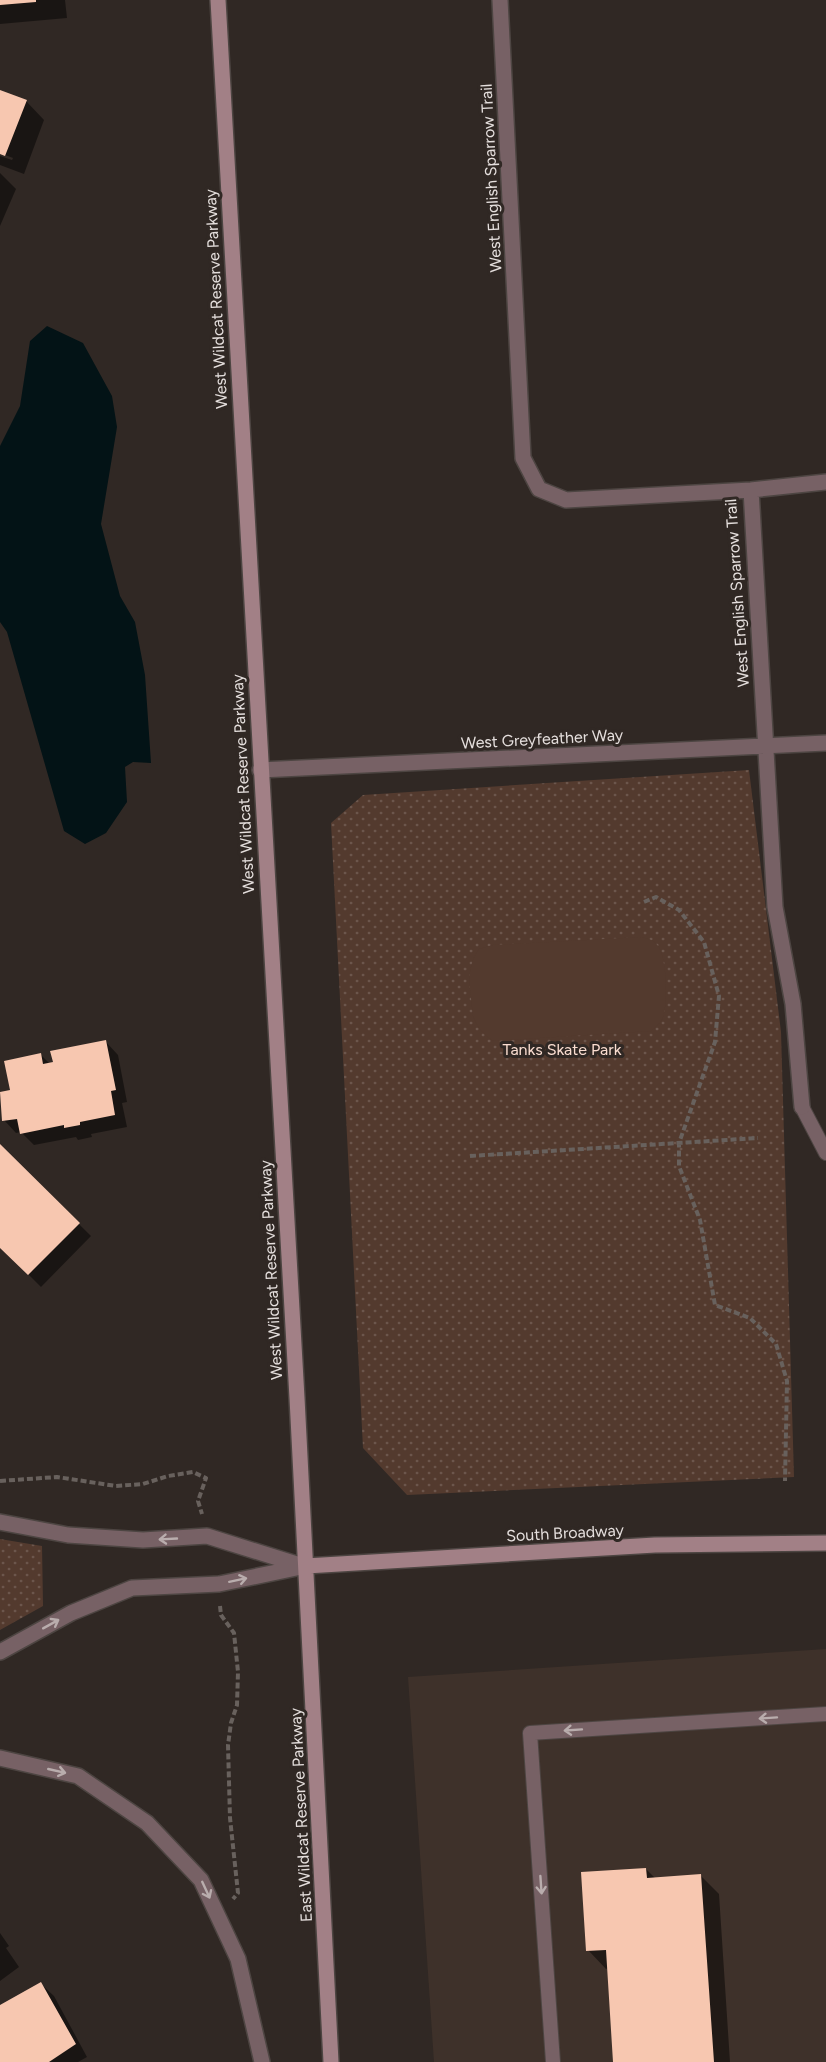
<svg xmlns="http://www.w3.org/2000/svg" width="826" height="2062" font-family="Figtree,sans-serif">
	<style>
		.built { fill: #3e312a }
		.green { fill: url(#green-dots) }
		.pitch { fill: #533a2e }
		.water { fill: #031316 }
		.shadow { fill: #0007 }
		.building { fill: #f7c7b0 }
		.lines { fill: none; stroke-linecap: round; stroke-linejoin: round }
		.lane-casing { stroke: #4d4542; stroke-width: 16 }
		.street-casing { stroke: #4d4542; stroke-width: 18 }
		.secondary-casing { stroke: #4d4542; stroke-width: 18 }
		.path { stroke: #68615d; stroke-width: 4; stroke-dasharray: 6 3; stroke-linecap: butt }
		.lane { stroke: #776165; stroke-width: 14 }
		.street { stroke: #776165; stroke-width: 15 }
		.secondary { stroke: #a28086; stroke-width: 15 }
		.oneway { stroke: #b9adad }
		.labels { text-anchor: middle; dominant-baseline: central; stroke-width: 6; stroke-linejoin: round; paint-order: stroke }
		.street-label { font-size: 16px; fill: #e5dfdd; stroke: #302824 }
		.park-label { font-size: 16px; fill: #faddd0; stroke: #302824 }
	</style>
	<defs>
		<pattern id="green-dots" width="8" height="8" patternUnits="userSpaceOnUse" patternTransform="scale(1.5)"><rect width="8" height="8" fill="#533a2e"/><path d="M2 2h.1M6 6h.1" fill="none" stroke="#6c564c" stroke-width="1.8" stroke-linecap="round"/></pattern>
	</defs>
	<rect width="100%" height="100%" fill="#302824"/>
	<!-- built -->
	<path class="built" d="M826 1649V2062H434L408 1677Z"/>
	<!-- green -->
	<path class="green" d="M749 770 781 1032 794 1477 407 1495 363 1448 331 823 363 795Z
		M0 1539 42 1546 43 1606 0 1630Z"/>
	<!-- pitch -->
	<path class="pitch" d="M642 937C649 939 654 940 658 946 667 958 668 1003 663 1017 661 1023 656 1026 651 1031L493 1041C483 1034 477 1027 473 1016 471 992 464 970 479 949L493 945Z"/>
	<!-- water -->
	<path class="water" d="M47 326 83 343 112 396 117 427 101 524 120 596 135 622 145 675 151 763 133 762 125 767 127 802 106 833 85 844 64 831 7 632 0 622V446L20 406 30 341Z"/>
	<!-- shadow -->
	<path class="shadow" d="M0 0H65L67 18 0 24Z
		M0 92 26 101 44 120 24 174 0 165V156L12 160 13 158 0 153Z
		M0 173 16 189 0 226Z
		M106 1042 118 1055 127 1102 122 1103 127 1127 91 1134 92 1137 78 1140 76 1137 34 1145 21 1132 16 1133 4 1120 0 1093 11 1091 41 1055 50 1064Z
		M0 1146 91 1236 41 1287 0 1246Z
		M646 1869 656 1879 701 1876 719 1894 730 2062H615L608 1968 606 1969 588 1950Z
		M0 1933 9 1946 6 1948 19 1967 0 1981Z
		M41 1984 54 1996 87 2057 78 2062H0V2007Z"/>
	<!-- building -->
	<path class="building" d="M0 0H36V2L0 5Z
		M0 90 27 100 5 156 0 154Z
		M106 1040 116 1090 111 1091 115 1115 80 1122V1125L64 1128V1125L20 1134 17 1119 2 1121 0 1092 10 1090 4 1061 41 1053 43 1064 53 1062 50 1051Z
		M0 1144 80 1223 28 1275 0 1248Z
		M646 1868 647 1878 701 1874 714 2062H613L606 1950 586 1951 581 1872Z
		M41 1982 76 2044 49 2062H0V2005Z"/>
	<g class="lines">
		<!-- lane casing -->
		<g class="lane-casing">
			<path id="lane" d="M802 1107 826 1153
				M553 2062 530 1733 826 1714"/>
		</g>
		<!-- street casing -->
		<g class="street-casing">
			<path id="street" d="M500 0 523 458 539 489 566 500 751 490 826 482
				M751 490 775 907 793 1004 802 1107
				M260 770 826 743
				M0 1522 68 1535 143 1540 207 1536 303 1566
				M0 1652 71 1613 132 1588 219 1584 306 1566
				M0 1758 78 1776 147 1823 201 1880 238 1959 262 2062"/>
		</g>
		<!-- secondary casing -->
		<g class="secondary-casing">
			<path id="secondary" d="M218 0 297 1398 331 2062
				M306 1566 655 1545 826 1543"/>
		</g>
		<!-- path -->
		<path class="path" d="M644 902 656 897 679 910 704 942 719 996 715 1042 679 1143V1166L700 1220 715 1305 750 1318 776 1344 787 1381 785 1481
			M470 1156 758 1138
			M0 1481 57 1477 116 1486 143 1484 168 1476 193 1472 206 1478 198 1501 202 1514
			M220 1606 221 1615 234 1633 238 1672 237 1705 231 1723 228 1745 230 1818 238 1893 233 1899"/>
		<!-- lane -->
		<use href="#lane" class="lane"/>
		<!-- street -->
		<use href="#street" class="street"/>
		<!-- secondary -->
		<use href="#secondary" class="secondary"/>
	</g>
	<!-- one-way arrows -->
	<defs><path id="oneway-shaft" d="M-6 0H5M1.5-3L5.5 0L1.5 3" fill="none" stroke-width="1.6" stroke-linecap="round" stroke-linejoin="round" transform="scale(1.5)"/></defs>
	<g class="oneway">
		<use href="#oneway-shaft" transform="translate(168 1539) rotate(177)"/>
		<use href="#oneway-shaft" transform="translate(238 1580) rotate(-12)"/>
		<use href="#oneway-shaft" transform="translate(51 1624) rotate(-29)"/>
		<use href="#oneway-shaft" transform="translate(768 1718) rotate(176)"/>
		<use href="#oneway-shaft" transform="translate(573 1730) rotate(176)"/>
		<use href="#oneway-shaft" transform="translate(57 1771) rotate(13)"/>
		<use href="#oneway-shaft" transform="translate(541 1885) rotate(86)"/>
		<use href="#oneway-shaft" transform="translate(206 1890) rotate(65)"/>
	</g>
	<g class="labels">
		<!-- street labels -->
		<g class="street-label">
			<text transform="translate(491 178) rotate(-93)">West English Sparrow Trail</text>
			<text transform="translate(216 299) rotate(-93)">West Wildcat Reserve Parkway</text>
			<text transform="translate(737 593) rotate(-94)">West English Sparrow Trail</text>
			<text transform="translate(542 739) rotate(-3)">West Greyfeather Way</text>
			<text transform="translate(243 784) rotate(-93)">West Wildcat Reserve Parkway</text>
			<text transform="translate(271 1270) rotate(-93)">West Wildcat Reserve Parkway</text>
			<text transform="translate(565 1533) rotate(-3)">South Broadway</text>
			<text transform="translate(301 1815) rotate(-93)">East Wildcat Reserve Parkway</text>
		</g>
		<!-- park labels -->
		<g class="park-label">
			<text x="562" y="1049">Tanks Skate Park</text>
		</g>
	</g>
</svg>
